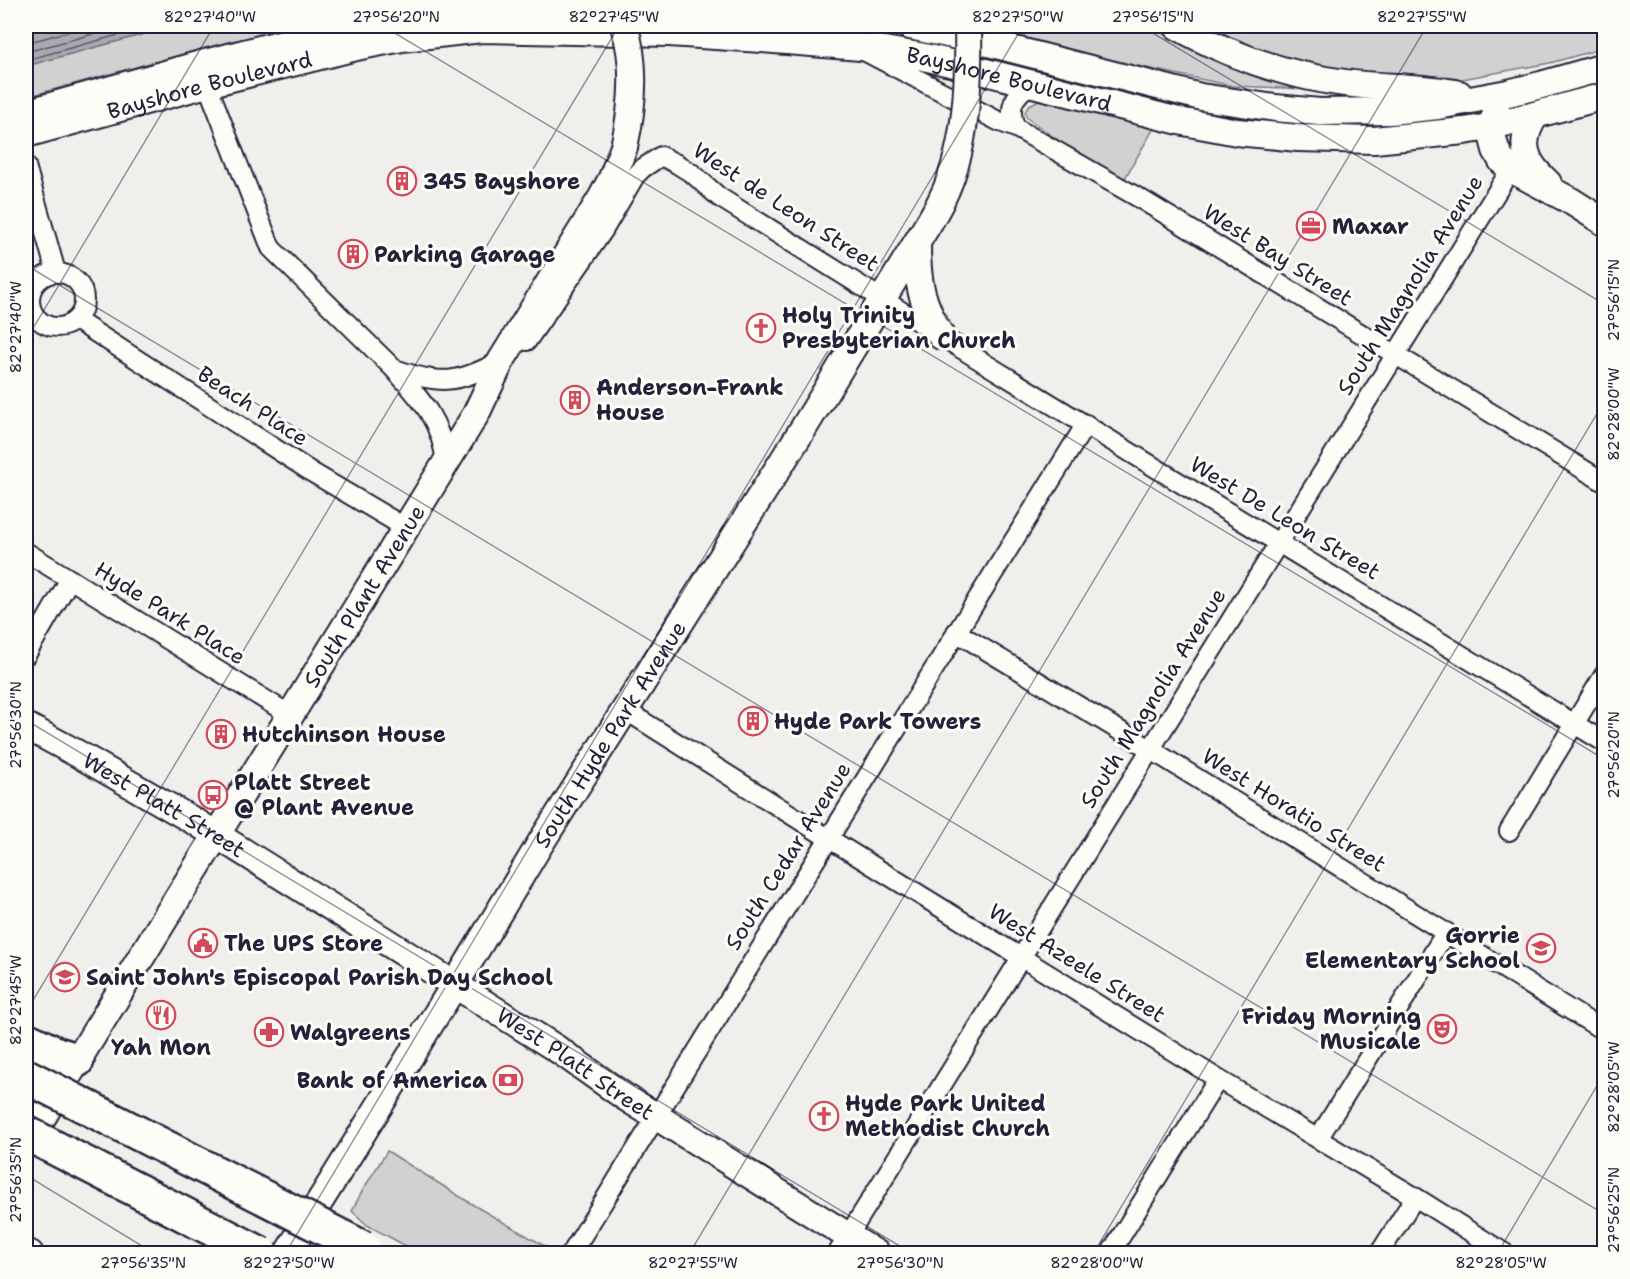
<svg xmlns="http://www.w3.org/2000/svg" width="1630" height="1279" font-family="'Shantell Sans',sans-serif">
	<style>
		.green { fill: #d2d1d1; stroke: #7a7a86; stroke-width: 1.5 }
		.water { fill: #a9a9b0; stroke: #737381; stroke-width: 1.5 }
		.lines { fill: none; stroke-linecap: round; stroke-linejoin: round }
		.shore { stroke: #58586a; stroke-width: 1.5 }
		.street-casing { stroke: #22223b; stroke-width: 22 }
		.secondary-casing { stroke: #22223b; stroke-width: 30 }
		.highway-casing { stroke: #22223b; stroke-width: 38 }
		.street { stroke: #fdfcf7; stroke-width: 18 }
		.secondary { stroke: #fdfcf7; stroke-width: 26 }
		.highway { stroke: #fdfcf7; stroke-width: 33 }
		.secondary-bridge-casing { stroke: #22223b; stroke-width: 30; stroke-linecap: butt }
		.highway-bridge-casing { stroke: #22223b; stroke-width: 38; stroke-linecap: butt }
		.secondary-bridge { stroke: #fdfcf7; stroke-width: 26 }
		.highway-bridge { stroke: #fdfcf7; stroke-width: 33 }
		.ticks { fill: none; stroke: #22223b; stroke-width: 1.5; stroke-opacity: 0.45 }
		.labels { text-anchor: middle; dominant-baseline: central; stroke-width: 6; stroke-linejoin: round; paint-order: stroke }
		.street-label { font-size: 22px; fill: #22223b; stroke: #fdfcf7 }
		.poi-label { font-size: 22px; font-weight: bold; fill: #22223b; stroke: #fdfcf7; text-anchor: start }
		.neatline { fill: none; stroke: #22223b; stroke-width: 2 }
		.ticks-label { font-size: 15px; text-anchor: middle; fill: #22223b }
	</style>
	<rect width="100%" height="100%" fill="#f0efec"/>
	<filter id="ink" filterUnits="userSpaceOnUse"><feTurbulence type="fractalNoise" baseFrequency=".0167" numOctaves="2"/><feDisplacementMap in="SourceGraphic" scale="12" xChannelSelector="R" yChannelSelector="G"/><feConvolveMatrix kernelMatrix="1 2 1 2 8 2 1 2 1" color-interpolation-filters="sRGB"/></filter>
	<g filter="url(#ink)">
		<!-- green -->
		<path class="green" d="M174 26H310L231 41 26 97V66Z
			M967 26H1258L1338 30 1393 29 1463 26H1604V48L1550 63 1462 79 1365 91 1233 86 976 32Z
			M1039 100 1154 128 1121 185 1027 118 1025 112 1029 105Z
			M387 1151 475 1206 557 1253H423L406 1246 367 1225 352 1211 361 1193Z"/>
		<!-- water -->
		<path class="water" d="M26 26H174L26 66Z
			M1258 26H1463C1396 32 1326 31 1258 26Z"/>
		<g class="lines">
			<!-- shore -->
			<path class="shore" d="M26 43 89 26
				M26 52 123 26
				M26 60 152 26"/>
			<!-- street casing -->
			<g class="street-casing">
				<path id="street" d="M866 52 998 121 1016 128 1139 198 1604 482
					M207 84 271 248 393 368C421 399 441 420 446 463
					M1016 128C1007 108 1013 96 1031 84
					M26 166 56 272
					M30 300a27 27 0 1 1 54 0a27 27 0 1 1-54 0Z
					M76 320 313 473 406 528
					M527 341 603 231 635 176 643 168 661 156 677 164 693 174 719 197 989 366 1604 742
					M395 369C443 386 456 383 501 361
					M26 552 290 715
					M956 632 1150 749 1604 1031
					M26 655 70 579
					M625 710 828 838 1218 1079 1415 1197 1506 1254
					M1509 831 1604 675
					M1318 1139 1446 932
					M571 1254 1086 424
					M837 1254 1511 169
					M1110 1254 1218 1079
					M1379 1254 1415 1197"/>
			</g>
			<!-- secondary casing -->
			<g class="secondary-casing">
				<g id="secondary">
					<path d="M910 26 980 41 1201 97 1275 108 1320 112 1390 111 1438 106 1508 93 1541 85 1604 67"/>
					<path d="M1177 26C1228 55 1286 75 1345 83 1383 88 1422 86 1459 94"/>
					<path d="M1497 112 1490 127 1496 150 1502 161 1511 169 1571 201 1604 222"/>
					<path d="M26 113 201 64 303 38 359 26"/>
					<path d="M1535 116C1517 143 1525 163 1548 183"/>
					<path id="s1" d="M26 134 207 84 361 46 402 38 482 29 669 33 762 39 873 48 919 56 946 62 1179 121 1237 132 1298 138 1374 140 1464 131 1490 127 1604 96"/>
					<path d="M917 244C917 281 921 303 941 336"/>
					<path id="s2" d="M26 726 78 754 199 824 557 1049 625 1097 877 1254"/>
					<path id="s3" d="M26 1144 476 414 501 361 602 197 612 178 624 147"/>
					<path d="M26 1252 30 1254"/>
					<path id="s4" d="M287 1254 467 965 540 844 803 429 933 216"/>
				</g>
			</g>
			<!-- highway casing -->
			<g class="highway-casing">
				<path id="highway" d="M26 1039 57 1054 77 1060"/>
			</g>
			<!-- street -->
			<use href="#street" class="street"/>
			<!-- secondary -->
			<use href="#secondary" class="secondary"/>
			<!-- highway -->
			<use href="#highway" class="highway"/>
			<!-- secondary-bridge casing -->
			<g class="secondary-bridge-casing">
				<path id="secondary-bridge" d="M624 26C637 64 633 107 624 147
					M933 216C942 200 950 183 955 165 968 122 969 70 968 26"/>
			</g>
			<!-- highway-bridge casing -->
			<g class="highway-bridge-casing">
				<path id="highway-bridge" d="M26 1076 363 1248
					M26 1133 261 1254"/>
			</g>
			<!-- secondary-bridge -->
			<use href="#secondary-bridge" class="secondary-bridge"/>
			<!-- highway-bridge -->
			<use href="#highway-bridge" class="highway-bridge"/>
		</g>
	</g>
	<!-- ticks -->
	<path class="ticks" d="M383 26 1604 759M1141 26 1604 304M26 265 1604 1214M26 340 214 26M26 720 913 1254M26 1012 619 26M26 1175 155 1254M285 1254 1023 26M689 1254 1427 26M1093 1254 1604 402M1497 1254 1604 1074"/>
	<!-- icons -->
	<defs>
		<g id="building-ring" transform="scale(1.5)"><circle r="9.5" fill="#fdfcf7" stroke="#d1495b" stroke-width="1.5"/><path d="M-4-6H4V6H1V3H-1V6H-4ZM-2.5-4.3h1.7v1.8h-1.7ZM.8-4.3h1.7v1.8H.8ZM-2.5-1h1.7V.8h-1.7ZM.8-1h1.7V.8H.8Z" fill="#d1495b"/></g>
		<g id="office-ring" transform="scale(1.5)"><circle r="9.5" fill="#fdfcf7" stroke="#d1495b" stroke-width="1.5"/><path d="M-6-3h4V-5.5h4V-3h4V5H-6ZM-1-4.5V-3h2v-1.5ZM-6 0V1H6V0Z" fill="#d1495b"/></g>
		<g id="church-ring" transform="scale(1.5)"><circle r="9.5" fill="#fdfcf7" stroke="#d1495b" stroke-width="1.5"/><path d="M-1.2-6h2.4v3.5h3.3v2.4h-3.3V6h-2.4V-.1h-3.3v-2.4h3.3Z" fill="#d1495b"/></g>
		<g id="bus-ring" transform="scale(1.5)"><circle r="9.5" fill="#fdfcf7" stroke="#d1495b" stroke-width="1.5"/><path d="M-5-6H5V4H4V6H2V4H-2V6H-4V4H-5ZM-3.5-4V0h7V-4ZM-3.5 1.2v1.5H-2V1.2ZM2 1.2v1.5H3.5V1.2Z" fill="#d1495b"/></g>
		<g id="civic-ring" transform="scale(1.5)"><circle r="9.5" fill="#fdfcf7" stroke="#d1495b" stroke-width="1.5"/><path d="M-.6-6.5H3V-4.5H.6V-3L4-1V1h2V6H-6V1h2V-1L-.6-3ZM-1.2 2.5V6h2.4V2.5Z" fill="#d1495b"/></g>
		<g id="school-ring" transform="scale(1.5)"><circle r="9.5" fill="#fdfcf7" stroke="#d1495b" stroke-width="1.5"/><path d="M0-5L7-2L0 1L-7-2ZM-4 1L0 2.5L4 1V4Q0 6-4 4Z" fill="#d1495b"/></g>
		<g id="restaurant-ring" transform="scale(1.5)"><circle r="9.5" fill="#fdfcf7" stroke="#d1495b" stroke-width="1.5"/><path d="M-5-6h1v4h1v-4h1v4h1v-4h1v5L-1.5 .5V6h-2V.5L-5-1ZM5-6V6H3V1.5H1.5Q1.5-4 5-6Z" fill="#d1495b"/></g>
		<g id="theatre-ring" transform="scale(1.5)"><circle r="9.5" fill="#fdfcf7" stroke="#d1495b" stroke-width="1.5"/><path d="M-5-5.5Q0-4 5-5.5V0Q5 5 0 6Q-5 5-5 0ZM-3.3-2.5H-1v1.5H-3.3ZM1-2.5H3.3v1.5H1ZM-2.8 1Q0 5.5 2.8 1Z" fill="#d1495b"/></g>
		<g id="pharmacy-ring" transform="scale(1.5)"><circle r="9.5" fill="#fdfcf7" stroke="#d1495b" stroke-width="1.5"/><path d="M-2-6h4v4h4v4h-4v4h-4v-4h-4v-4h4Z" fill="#d1495b"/></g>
		<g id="bank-ring" transform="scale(1.5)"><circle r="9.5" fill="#fdfcf7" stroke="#d1495b" stroke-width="1.5"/><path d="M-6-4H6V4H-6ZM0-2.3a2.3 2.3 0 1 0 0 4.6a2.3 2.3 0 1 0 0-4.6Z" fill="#d1495b"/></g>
	</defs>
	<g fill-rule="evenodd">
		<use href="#building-ring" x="402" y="181"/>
		<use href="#office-ring" x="1311" y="226"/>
		<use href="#building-ring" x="353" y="254"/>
		<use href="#church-ring" x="761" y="328"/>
		<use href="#building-ring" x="575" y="400"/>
		<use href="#building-ring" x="753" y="721"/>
		<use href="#building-ring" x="221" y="734"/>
		<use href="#bus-ring" x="213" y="795"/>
		<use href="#civic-ring" x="203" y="943"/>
		<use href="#school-ring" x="1541" y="948"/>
		<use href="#school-ring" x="65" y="977"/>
		<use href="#restaurant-ring" x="161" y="1015"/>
		<use href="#theatre-ring" x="1442" y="1029"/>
		<use href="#pharmacy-ring" x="269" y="1032"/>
		<use href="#bank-ring" x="508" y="1080"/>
		<use href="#church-ring" x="824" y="1116"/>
	</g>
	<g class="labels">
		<!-- street labels -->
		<g class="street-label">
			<text stroke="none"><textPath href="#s1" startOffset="1000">Bayshore Boulevard</textPath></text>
			<text stroke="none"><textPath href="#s1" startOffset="190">Bayshore Boulevard</textPath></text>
			<text transform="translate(786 207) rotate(33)">West de Leon Street</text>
			<text transform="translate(1278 255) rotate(32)">West Bay Street</text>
			<text transform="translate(1410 285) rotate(-58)">South Magnolia Avenue</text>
			<text transform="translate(253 406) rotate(33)">Beach Place</text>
			<text transform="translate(1285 518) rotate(31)">West De Leon Street</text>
			<text stroke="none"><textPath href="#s3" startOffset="644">South Plant Avenue</textPath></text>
			<text transform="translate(170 613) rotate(32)">Hyde Park Place</text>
			<text transform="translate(1153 698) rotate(-58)">South Magnolia Avenue</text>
			<text stroke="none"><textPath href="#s4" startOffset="612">South Hyde Park Avenue</textPath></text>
			<text stroke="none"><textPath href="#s2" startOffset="159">West Platt Street</textPath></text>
			<text transform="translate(1294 810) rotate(32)">West Horatio Street</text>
			<text transform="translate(788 856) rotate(-58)">South Cedar Avenue</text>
			<text transform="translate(1077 963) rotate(32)">West Azeele Street</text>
			<text stroke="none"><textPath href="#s2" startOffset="645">West Platt Street</textPath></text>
		</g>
		<!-- poi labels -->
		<g class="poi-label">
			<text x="423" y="181">345 Bayshore</text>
			<text x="1332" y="226">Maxar</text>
			<text x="374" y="254">Parking Garage</text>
			<text x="782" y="315">Holy Trinity<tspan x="782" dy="25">Presbyterian Church</tspan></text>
			<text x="596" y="387">Anderson-Frank<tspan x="596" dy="25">House</tspan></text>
			<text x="774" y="721">Hyde Park Towers</text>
			<text x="242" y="734">Hutchinson House</text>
			<text x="234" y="782">Platt Street<tspan x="234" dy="25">@ Plant Avenue</tspan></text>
			<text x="1520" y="935" text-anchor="end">Gorrie<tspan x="1520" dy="25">Elementary School</tspan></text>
			<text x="224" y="943">The UPS Store</text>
			<text x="86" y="977">Saint John's Episcopal Parish Day School</text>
			<text x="1421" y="1016" text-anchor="end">Friday Morning<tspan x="1421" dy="25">Musicale</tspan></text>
			<text x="290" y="1032">Walgreens</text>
			<text x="161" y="1047" text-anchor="middle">Yah Mon</text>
			<text x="487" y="1080" text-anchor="end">Bank of America</text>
			<text x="845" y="1103">Hyde Park United<tspan x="845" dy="25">Methodist Church</tspan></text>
		</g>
	</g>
	<!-- margin -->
	<rect width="1630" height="1279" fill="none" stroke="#fdfcf7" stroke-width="66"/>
	<rect x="33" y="33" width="1564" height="1213" class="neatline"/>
	<g class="ticks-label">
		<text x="210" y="22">82°27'40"W</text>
		<text x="396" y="22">27°56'20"N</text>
		<text x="614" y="22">82°27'45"W</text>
		<text x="1018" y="22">82°27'50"W</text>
		<text x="1153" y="22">27°56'15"N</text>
		<text x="1422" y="22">82°27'55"W</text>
		<text transform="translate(1614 300) rotate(-90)" y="5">27°56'15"N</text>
		<text transform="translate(16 327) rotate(-90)" y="5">82°27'40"W</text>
		<text transform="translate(1614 414) rotate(-90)" y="5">82°28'00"W</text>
		<text transform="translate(16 725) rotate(-90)" y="5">27°56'30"N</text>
		<text transform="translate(1614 755) rotate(-90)" y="5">27°56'20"N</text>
		<text transform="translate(16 1000) rotate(-90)" y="5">82°27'45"W</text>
		<text transform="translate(1614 1087) rotate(-90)" y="5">82°28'05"W</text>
		<text transform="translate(16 1180) rotate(-90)" y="5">27°56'35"N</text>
		<text transform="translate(1614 1210) rotate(-90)" y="5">27°56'25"N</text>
		<text x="143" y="1268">27°56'35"N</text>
		<text x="289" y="1268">82°27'50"W</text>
		<text x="693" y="1268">82°27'55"W</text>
		<text x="900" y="1268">27°56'30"N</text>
		<text x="1097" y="1268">82°28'00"W</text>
		<text x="1501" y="1268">82°28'05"W</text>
	</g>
</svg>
